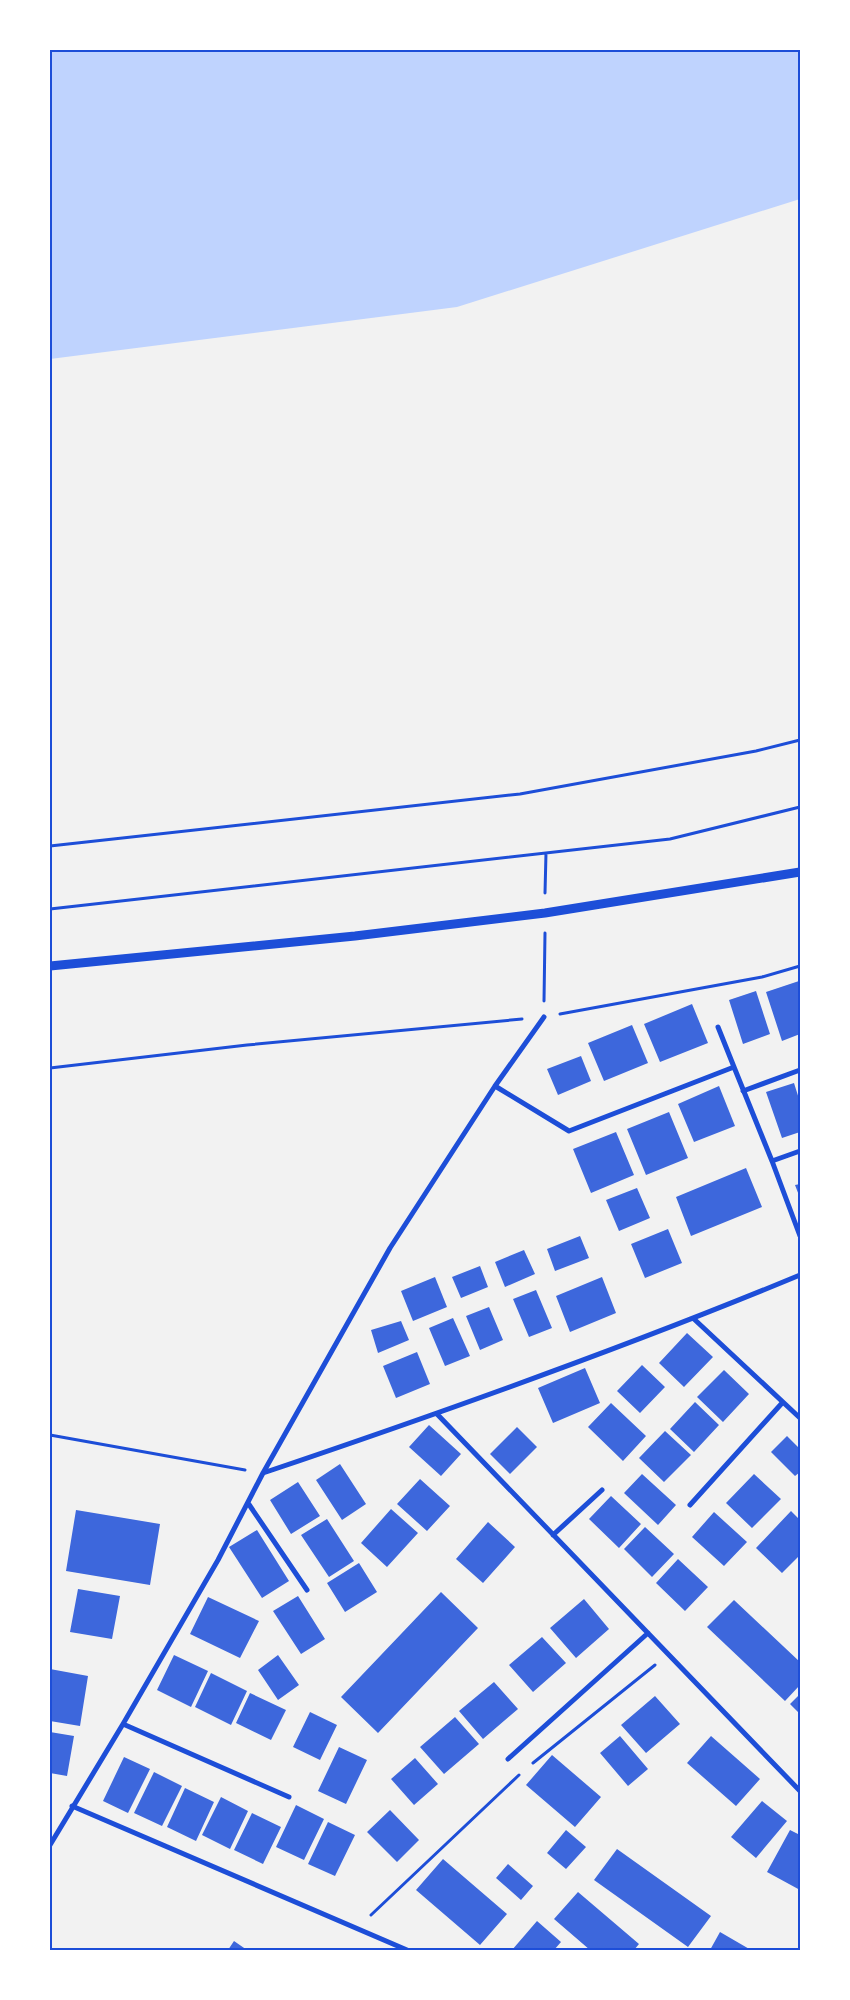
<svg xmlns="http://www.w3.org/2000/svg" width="850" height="2000" font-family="'IBM Plex Sans',sans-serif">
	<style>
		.water { fill: #bfd3fe }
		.building { fill: #3d67dc }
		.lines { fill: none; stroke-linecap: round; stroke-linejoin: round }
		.path { stroke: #1d4ed8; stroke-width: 3 }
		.minor { stroke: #1d4ed8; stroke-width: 5 }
		.tertiary { stroke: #1d4ed8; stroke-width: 9 }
		.neatline { fill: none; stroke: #1d4ed8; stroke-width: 2 }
	</style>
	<rect width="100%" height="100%" fill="#f2f2f2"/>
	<!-- water -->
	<path class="water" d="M50 50H800V199L457 307 50 359Z"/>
	<!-- building -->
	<path class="building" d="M799 981 800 1034 782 1041 766 992Z
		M756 991 770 1034 743 1044 729 1000Z
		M692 1004 708 1043 660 1062 644 1024Z
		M632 1025 648 1063 604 1081 588 1043Z
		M581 1056 591 1081 558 1095 547 1069Z
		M794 1083 800 1102V1132L782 1138 766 1092Z
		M719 1086 735 1126 694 1142 678 1104Z
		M669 1112 688 1158 646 1175 627 1129Z
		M616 1132 634 1175 591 1193 573 1149Z
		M746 1168 762 1207 691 1236 676 1197Z
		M800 1184V1198L795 1185Z
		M637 1188 650 1218 619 1231 606 1200Z
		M668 1229 682 1263 645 1278 631 1244Z
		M580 1236 589 1258 555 1271 547 1249Z
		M524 1250 535 1274 505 1287 495 1262Z
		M480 1266 488 1287 461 1298 452 1277Z
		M435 1277 447 1307 413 1321 401 1291Z
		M602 1277 616 1313 570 1332 556 1296Z
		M536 1290 552 1328 529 1337 513 1299Z
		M489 1307 503 1340 480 1350 466 1316Z
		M453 1318 470 1356 445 1366 429 1328Z
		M401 1321 409 1340 378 1353 371 1330Z
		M687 1333 713 1357 684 1387 659 1363Z
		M417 1352 430 1384 396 1398 383 1366Z
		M642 1365 665 1387 640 1413 617 1391Z
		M585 1368 600 1403 553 1423 538 1388Z
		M724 1370 749 1394 723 1422 697 1397Z
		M695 1402 719 1425 694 1452 670 1429Z
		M611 1403 646 1436 623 1461 588 1427Z
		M429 1425 461 1454 441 1476 409 1447Z
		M517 1427 537 1447 510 1474 490 1454Z
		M665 1431 691 1455 664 1482 639 1458Z
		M787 1436 800 1449V1472L795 1476 771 1452Z
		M340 1464 366 1504 342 1520 316 1480Z
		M642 1474 676 1505 658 1525 624 1493Z
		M754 1474 781 1499 752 1528 726 1503Z
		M420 1479 450 1506 427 1531 397 1504Z
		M298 1482 320 1516 291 1534 270 1500Z
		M611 1496 641 1524 619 1548 589 1519Z
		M391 1509 418 1533 387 1567 361 1543Z
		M76 1510 160 1524 150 1585 66 1571Z
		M791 1511 800 1520V1555L782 1573 756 1548Z
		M714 1512 747 1542 724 1566 692 1537Z
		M327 1519 354 1561 329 1577 301 1535Z
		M488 1522 515 1547 483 1583 456 1559Z
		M645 1527 674 1554 652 1577 624 1549Z
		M257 1530 289 1581 262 1598 229 1547Z
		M678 1559 708 1587 685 1611 656 1583Z
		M359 1563 377 1592 345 1612 327 1583Z
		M78 1589 120 1596 112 1639 70 1632Z
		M441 1592 478 1628 378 1733 341 1697Z
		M298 1596 325 1639 301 1654 273 1611Z
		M208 1597 259 1621 240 1658 190 1634Z
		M584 1599 609 1629 576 1658 550 1628Z
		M734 1600 800 1662V1685L785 1701 707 1627Z
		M542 1637 566 1663 533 1692 509 1665Z
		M174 1655 208 1671 191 1707 157 1690Z
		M278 1655 299 1685 278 1700 258 1670Z
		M50 1669 88 1676 80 1726 50 1721Z
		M211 1673 247 1691 231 1725 195 1707Z
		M494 1682 518 1709 483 1739 459 1711Z
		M250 1693 286 1710 271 1740 236 1723Z
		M800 1694V1714L790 1704Z
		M655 1696 680 1724 646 1753 621 1725Z
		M310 1712 337 1725 320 1760 293 1747Z
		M455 1717 479 1744 444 1774 420 1747Z
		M50 1732 74 1736 67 1776 50 1773Z
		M620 1736 648 1769 628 1786 600 1753Z
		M711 1736 760 1779 736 1806 687 1763Z
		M339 1747 367 1760 346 1804 318 1791Z
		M552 1755 601 1797 575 1827 526 1785Z
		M124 1757 150 1769 128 1813 103 1801Z
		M415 1758 438 1784 414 1805 391 1779Z
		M154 1772 182 1786 162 1826 134 1813Z
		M185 1788 214 1802 196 1841 167 1827Z
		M221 1797 248 1811 230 1849 202 1835Z
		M762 1801 787 1821 756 1858 731 1837Z
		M296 1805 324 1819 304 1860 276 1847Z
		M390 1810 419 1840 397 1862 367 1832Z
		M252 1813 281 1827 263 1864 234 1850Z
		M328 1822 355 1835 335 1876 308 1864Z
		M566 1830 586 1847 566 1869 547 1853Z
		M790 1830 800 1835V1890L767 1872Z
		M617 1849 711 1916 688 1947 594 1880Z
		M443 1859 507 1914 480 1945 416 1890Z
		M508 1864 533 1886 521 1900 496 1878Z
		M578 1892 639 1944 634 1950H590L554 1919Z
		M537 1921 561 1942 554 1950H512Z
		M720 1932 751 1950H710Z
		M234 1941 247 1950H228Z"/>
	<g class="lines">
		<!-- path -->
		<path class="path" d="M50 846 520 794 756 751 800 740
			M545 893 546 853
			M50 909 670 839 800 807
			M544 1001 545 933
			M560 1014 762 977 800 966
			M50 1068 247 1045 522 1019
			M50 1435 245 1470
			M533 1763 655 1665
			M371 1915 519 1775"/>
		<!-- minor -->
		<path class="minor" d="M718 1027 734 1067
			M495 1086 544 1017
			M743 1091 800 1070
			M800 1151 772 1161 800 1236
			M694 1319 800 1418
			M437 1414 800 1791
			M263 1473C444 1412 624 1348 800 1275
			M248 1503 307 1590
			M690 1505 783 1402
			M553 1535 602 1490
			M123 1724 289 1797
			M508 1759 648 1633
			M72 1806 407 1950
			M50 1845 123 1724 218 1560 263 1473 390 1248 495 1086 569 1131 734 1067 772 1161"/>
		<!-- tertiary -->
		<path class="tertiary" d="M50 966 355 936 545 913 800 872"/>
	</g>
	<!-- border -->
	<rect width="850" height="2000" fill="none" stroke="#ffffff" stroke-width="102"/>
	<rect x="51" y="51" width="748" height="1898" class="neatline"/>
</svg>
